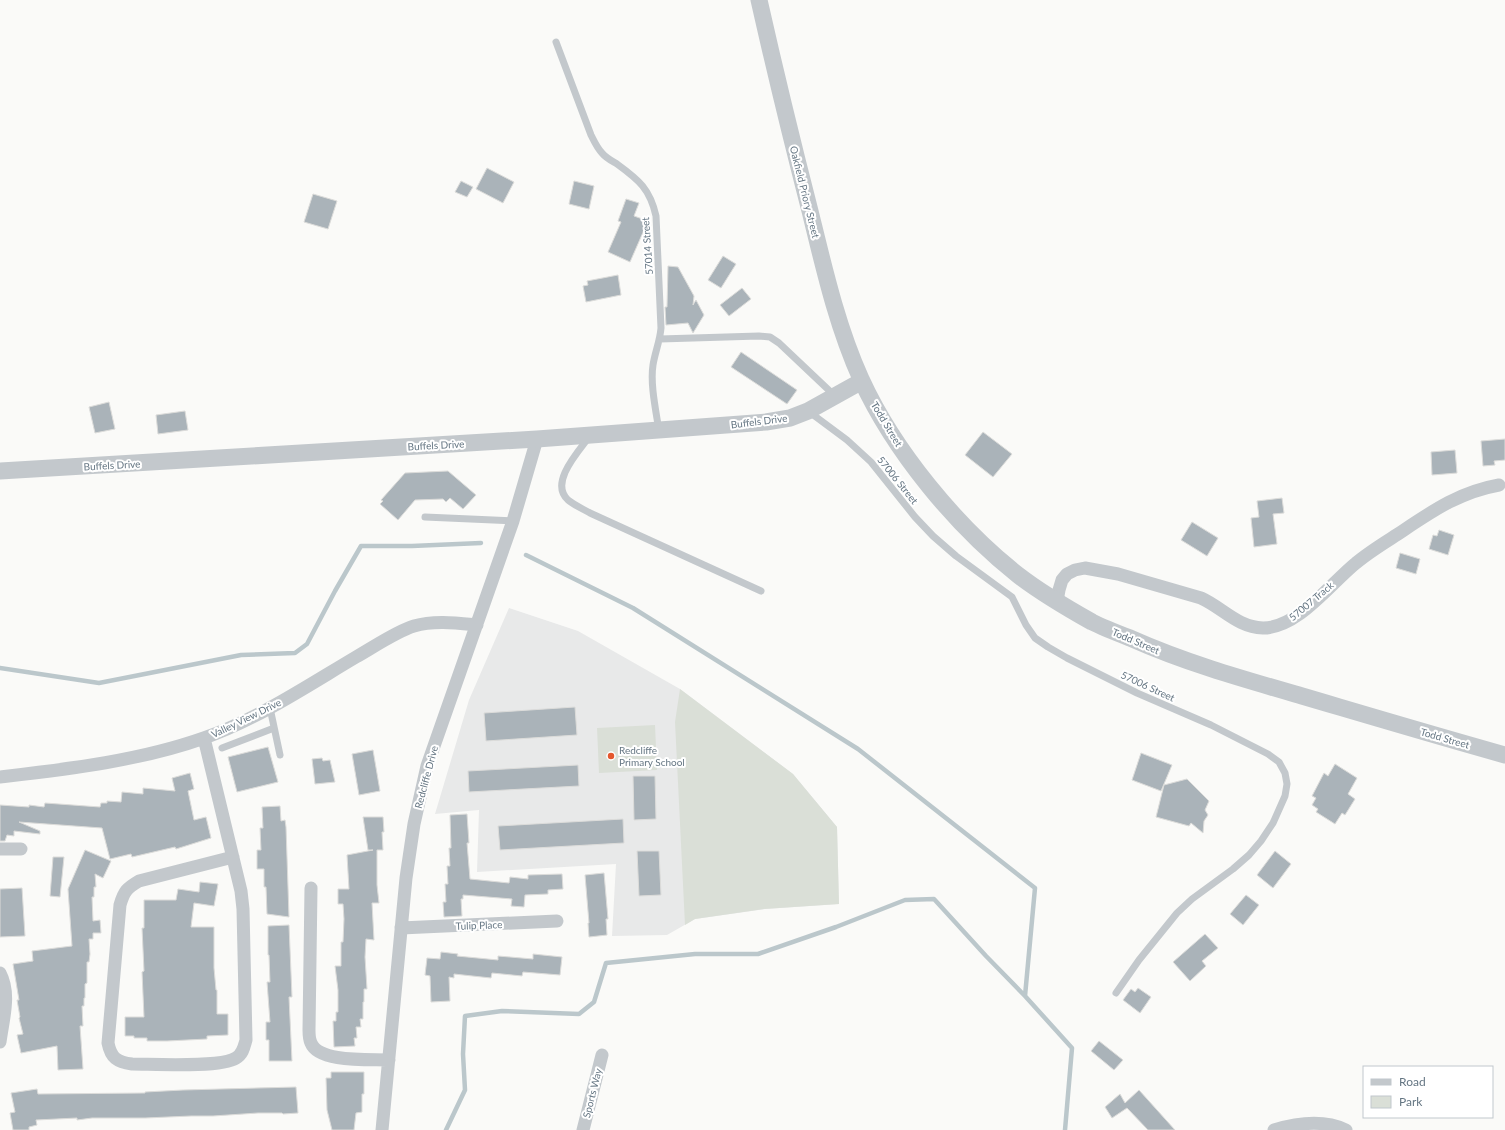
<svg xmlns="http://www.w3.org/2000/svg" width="1505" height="1130" font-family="Lato,sans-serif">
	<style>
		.built { fill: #e8e9e9 }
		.green { fill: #dadfd7 }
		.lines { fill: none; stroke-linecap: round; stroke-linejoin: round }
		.stream { stroke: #bbc7cb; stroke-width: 4.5 }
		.building { fill: #aab3b9; stroke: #dcdcda }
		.service { stroke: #c3c8cc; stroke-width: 7 }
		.minor { stroke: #c3c8cc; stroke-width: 13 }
		.tertiary { stroke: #c3c8cc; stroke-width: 17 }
		.poi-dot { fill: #e4572e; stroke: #fff; stroke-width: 1.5 }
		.labels { text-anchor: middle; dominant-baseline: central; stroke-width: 4; stroke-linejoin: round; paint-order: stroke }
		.street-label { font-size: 10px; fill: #657683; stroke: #fff }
		.poi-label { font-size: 10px; fill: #657683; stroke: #fff; text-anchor: start }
	</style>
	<rect width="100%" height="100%" fill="#fafaf8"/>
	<!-- built -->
	<path class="built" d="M509 608 578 631 680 689 793 774 837 827 839 904 765 909 695 919 667 935 612 936 616 864 477 872 479 810 435 814 469 700Z"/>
	<!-- green -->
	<path class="green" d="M680 689 793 774 837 827 839 904 764 909 695 919 685 925 675 722Z
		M655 725 657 770 599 773 597 728Z"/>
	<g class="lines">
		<!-- stream -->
		<path class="stream" d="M526 555 633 608 858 749 1035 888 1025 996 1072 1048 1065 1130
			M0 668 99 683 241 655 295 653 307 644 335 591 361 546H412L481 543
			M446 1130 465 1090 463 1054 465 1016 502 1011 579 1014 594 1002 606 963 695 954H758L836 927 905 900 934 899 986 956 1025 996"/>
	</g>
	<!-- building -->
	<path class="building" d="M487 168 514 182 503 203 476 189Z
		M461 181 473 187 467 197 455 192Z
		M574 181 594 186 589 209 569 204Z
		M313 194 337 201 328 229 304 222Z
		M626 199 639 203 634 216 648 221 630 262 608 252 621 222 618 221Z
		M723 256 736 264 721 288 708 280Z
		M668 266 678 267 694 296 693 305 696 300 704 315 693 333 688 323 666 325 665 307H667Z
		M618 275 621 295 586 302 583 286 588 285 587 281Z
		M742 288 751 299 729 316 720 305Z
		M741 352 797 390 787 404 731 367Z
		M109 402 115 429 95 433 89 407Z
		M185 411 188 430 158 434 156 415Z
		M983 432 1012 454 993 477 965 455Z
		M1505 439V460L1494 461 1495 465 1483 466 1481 441Z
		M1455 450 1457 473 1432 475 1431 452Z
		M448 471 476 495 463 509 450 498 446 502 443 499 415 500 398 520 380 504 383 501 381 500 405 473Z
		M1282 498 1284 513 1273 514 1277 544 1254 547 1251 518 1259 517 1257 501Z
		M1192 522 1218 538 1207 556 1181 540Z
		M1439 530 1454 535 1448 555 1429 549 1433 535 1437 536Z
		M1400 553 1420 559 1416 574 1396 568Z
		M575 707 577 735 486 741 484 713Z
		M268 747 278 782 237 792 228 757Z
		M373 750 380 791 359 795 352 754Z
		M1141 753 1172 765 1161 791 1132 780Z
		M322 758 323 761 330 760 335 782 315 784 312 759Z
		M1335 764 1357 778 1348 794 1355 799 1345 815 1342 813 1335 824 1316 812 1318 809 1312 805 1316 798 1312 796 1324 773 1328 776Z
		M578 765 579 786 469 792 468 771Z
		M190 773 194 789 188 791 194 820 206 817 211 838 176 849 175 847 132 857 131 854 110 859 102 828 19 822 40 831V834L14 831V836L7 835 5 841H0V805L29 807V805L44 807 45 803 100 807 101 803H107V801L121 802 122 792 143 794V788L175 791 172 778Z
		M633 776H655L656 819 634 820Z
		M1187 779 1209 801 1205 810 1208 815 1204 821 1203 833 1191 823 1189 826 1156 817 1164 785Z
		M280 806 281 821 285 820 286 827 289 917 267 914 266 887H264V869H257V850H261L260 828H263L262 807Z
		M467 814 469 843H467L470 879 509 883 510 877 528 879V875L562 874 563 889 548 890V894L525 895 524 907 511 906 512 899 463 895V899H461L462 916 444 917 443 902H446L445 884H448L447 866H450L449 848H451L450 815Z
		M363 817H383L384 832H382L383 850H377V885L379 903H372L374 940 366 939 365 957 367 989H364V1002H363V1019H360L361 1027H356L357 1038H354L355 1046 334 1047 333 1021H336V1012H338V990L335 966H341V942H343L344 919 343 904H338V889H349L347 855 373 850H368Z
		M623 819 624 843 500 850 498 826Z
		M85 850 111 861 103 878 95 874 96 887H94V897H92L93 921 100 920 101 933H93V939H89L90 954 89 962H87V983L85 984V998H84V1006H82L83 1026H80L83 1069 58 1070 57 1046 21 1053 17 1035 23 1034 19 1018 20 1017 17 1000H19L13 964 33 961 32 951 72 946 68 889Z
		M637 851H659L661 895 639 896Z
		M1275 851 1291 864 1273 888 1257 875Z
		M53 857H64L60 897 50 896Z
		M604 873 608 919H606L607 935 589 937 588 923H589L585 875Z
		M200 882 218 884 214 906 194 903 191 927H214V968L216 990H217V1014H228V1035L207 1036V1039L167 1041H147V1038H134V1036H125V1017H144L142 972 144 971 142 928H144V900H176L178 889 199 892Z
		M22 888 25 936 0 937V889Z
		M1246 895 1259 905 1243 925 1230 914Z
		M289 925 292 997H289L292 1061H269V1040H266V1022H270L267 982H270L269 955H268V926Z
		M1205 934 1218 948 1202 961 1206 966 1190 981 1173 962Z
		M441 952 458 954 457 956 498 960V956L533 959V954L562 957 560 975 523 972 522 976 492 973 491 978 454 974V978L449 977 450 1001 431 1002 430 976 425 975 427 958 440 959Z
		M1138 988 1151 997 1140 1013 1123 1000 1131 989 1135 992Z
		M1099 1041 1123 1060 1114 1070 1091 1051Z
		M331 1072H364V1094H362V1112L356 1113 354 1130H332L327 1110 326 1078H331Z
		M296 1087 298 1113 283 1114 282 1113H258L213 1116H191L145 1118H92L77 1120V1118L36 1120 37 1125 29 1127V1130H13L10 1113 15 1112 11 1093 37 1089 38 1094 145 1093V1092L183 1090Z
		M1139 1090 1175 1130H1148L1127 1108 1112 1118 1105 1107 1120 1094 1125 1103Z"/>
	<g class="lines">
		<!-- service -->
		<path class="service" d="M556 42 591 135C594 141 597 148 602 153 606 158 612 161 617 164 639 180 650 189 656 216L661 328C660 341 655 352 653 365 650 384 656 411 659 431
			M660 339 759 336 770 337 779 343 835 396
			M808 411 847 440 871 462 915 517 933 536 956 556 1012 597 1026 625 1035 638 1048 647 1067 658 1137 693 1211 725 1268 754 1279 762 1285 773 1287 784 1285 796 1273 823 1261 841 1249 855 1233 869 1192 899 1177 913 1139 960 1116 993
			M589 437C578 452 549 483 568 500 574 505 583 509 590 513L761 591
			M425 517 513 521
			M270 708 280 755
			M222 748 274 728"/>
		<!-- minor -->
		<path class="minor" d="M1057 601 1059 590 1062 580 1067 574 1075 570 1085 568 1118 574 1201 598C1223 608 1237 627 1263 628 1298 628 1330 584 1356 563 1369 552 1384 543 1398 534 1431 512 1459 492 1499 485
			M204 738 241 891 243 909 246 1040C244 1047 243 1054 236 1058 221 1068 153 1064 132 1064 117 1062 111 1058 108 1043L120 905C124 891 127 888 139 881L233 857
			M0 777C68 769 139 761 204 738 258 719 307 686 356 657 372 648 397 631 414 626 434 620 457 623 477 625
			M0 849H21
			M311 888 309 1030C309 1034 309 1039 311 1043 319 1063 370 1059 389 1060
			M401 928 557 921
			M0 973C11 994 3 1019 0 1042
			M382 1130 406 878 414 824 427 766 513 521 537 439
			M583 1130 602 1055
			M1274 1130C1297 1123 1323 1119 1346 1130"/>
		<!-- tertiary -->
		<path class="tertiary" d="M759 0C775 71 792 141 810 211 824 268 837 326 861 379 894 451 956 526 1018 575 1040 592 1067 608 1092 622 1104 628 1117 633 1130 638 1186 663 1243 679 1302 696 1370 716 1437 736 1505 755
			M0 471 537 439 766 422 790 418 808 411 862 381"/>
	</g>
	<!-- markers -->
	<circle class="poi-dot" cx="611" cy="756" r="4"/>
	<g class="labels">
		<!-- street labels -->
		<g class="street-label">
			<text transform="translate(805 192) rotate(76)">Oakfield Priory Street</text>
			<text transform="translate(647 246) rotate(-94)">57014 Street</text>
			<text transform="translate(759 421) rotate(-7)">Buffels Drive</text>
			<text transform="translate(887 424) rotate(59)">Todd Street</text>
			<text transform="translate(436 445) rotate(-3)">Buffels Drive</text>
			<text transform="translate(112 465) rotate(-3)">Buffels Drive</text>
			<text transform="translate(898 480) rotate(51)">57006 Street</text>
			<text transform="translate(1311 601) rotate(-40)">57007 Track</text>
			<text transform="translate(1136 641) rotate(23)">Todd Street</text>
			<text transform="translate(1148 686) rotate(25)">57006 Street</text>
			<text transform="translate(246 718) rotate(-26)">Valley View Drive</text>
			<text transform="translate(1445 738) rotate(16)">Todd Street</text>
			<text transform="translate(426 777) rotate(-75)">Redcliffe Drive</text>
			<text transform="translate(479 925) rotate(-2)">Tulip Place</text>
			<text transform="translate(592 1093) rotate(-76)">Sports Way</text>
		</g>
		<!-- poi labels -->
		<g class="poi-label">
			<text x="619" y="750">Redcliffe<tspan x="619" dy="12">Primary School</tspan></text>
		</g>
	</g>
	<!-- legend -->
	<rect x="1363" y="1066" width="130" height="52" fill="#ffffff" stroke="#c1c8cd"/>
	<rect x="1371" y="1079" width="20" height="6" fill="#c3c8cc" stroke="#c1c8cd"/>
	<text x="1399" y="1086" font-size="12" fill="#657683">Road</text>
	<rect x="1371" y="1096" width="20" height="12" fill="#dadfd7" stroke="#c1c8cd"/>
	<text x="1399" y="1106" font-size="12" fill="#657683">Park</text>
</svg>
